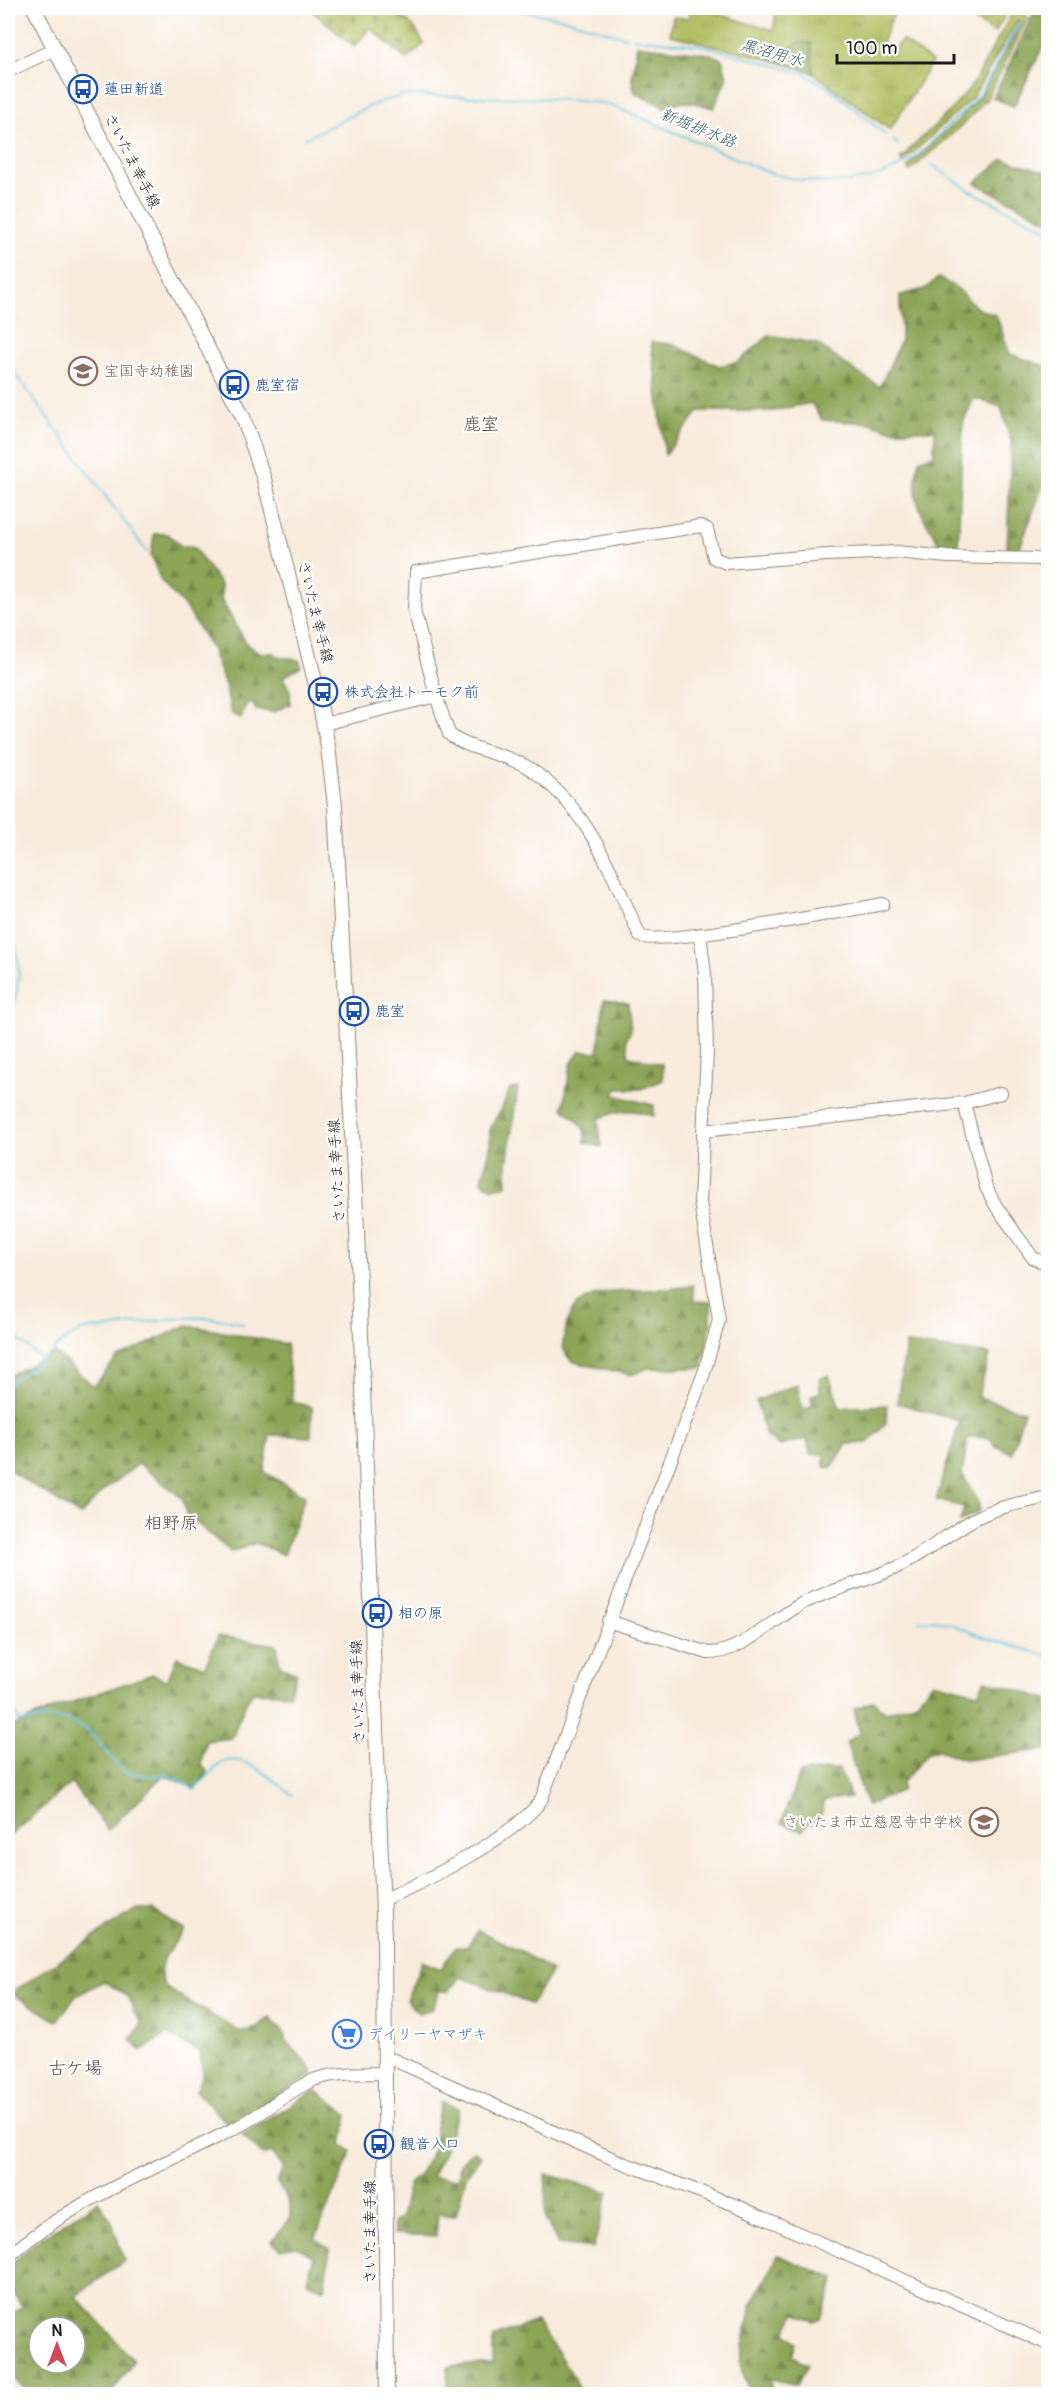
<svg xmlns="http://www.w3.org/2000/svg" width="1056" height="2402" font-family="Pangolin,'Klee One',sans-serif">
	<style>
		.grass { fill: url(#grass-tufts); stroke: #666d3e; stroke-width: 1.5 }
		.forest { fill: url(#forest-firs); stroke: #546039; stroke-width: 1.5; fill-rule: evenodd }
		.cemetery { fill: url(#cemetery-stones); stroke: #666d3e; stroke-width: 1.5 }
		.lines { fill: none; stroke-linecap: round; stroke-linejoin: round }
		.stream { stroke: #63c6e1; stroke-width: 2 }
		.secondary-casing { stroke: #8a847c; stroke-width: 14 }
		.primary-casing { stroke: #8a847c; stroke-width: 16 }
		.secondary { stroke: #fff; stroke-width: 12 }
		.primary { stroke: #fff; stroke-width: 14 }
		.labels { text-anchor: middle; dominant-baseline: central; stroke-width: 4.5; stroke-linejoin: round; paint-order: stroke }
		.transit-label { font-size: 15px; fill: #164399; stroke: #fff; text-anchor: start }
		.street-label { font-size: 15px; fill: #1c1c1c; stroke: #fff }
		.education-label { font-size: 15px; fill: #785e54; stroke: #fff; text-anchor: start }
		.shop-label { font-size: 15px; fill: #366cbe; stroke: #fff; text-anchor: start }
		.water-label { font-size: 16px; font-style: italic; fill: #38606b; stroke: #fff }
		.quarter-label { font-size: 18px; fill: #604743; stroke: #fff }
	</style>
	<defs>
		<pattern id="grass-tufts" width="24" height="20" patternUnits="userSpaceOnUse" patternTransform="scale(1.5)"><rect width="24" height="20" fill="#b0be60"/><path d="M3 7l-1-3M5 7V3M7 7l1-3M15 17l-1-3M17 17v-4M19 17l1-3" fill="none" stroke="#97a353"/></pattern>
		<pattern id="forest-firs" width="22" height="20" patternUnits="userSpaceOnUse" patternTransform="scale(1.5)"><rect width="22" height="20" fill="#8ca556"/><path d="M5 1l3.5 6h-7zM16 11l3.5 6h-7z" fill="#728646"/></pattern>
		<pattern id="cemetery-stones" width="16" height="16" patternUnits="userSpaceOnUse" patternTransform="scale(1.5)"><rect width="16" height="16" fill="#b0be60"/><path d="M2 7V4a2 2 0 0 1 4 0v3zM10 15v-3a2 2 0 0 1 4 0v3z" fill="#97a353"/></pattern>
	</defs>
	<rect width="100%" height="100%" fill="#fff"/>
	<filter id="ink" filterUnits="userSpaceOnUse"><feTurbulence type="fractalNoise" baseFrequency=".0167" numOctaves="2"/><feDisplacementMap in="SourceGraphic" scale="12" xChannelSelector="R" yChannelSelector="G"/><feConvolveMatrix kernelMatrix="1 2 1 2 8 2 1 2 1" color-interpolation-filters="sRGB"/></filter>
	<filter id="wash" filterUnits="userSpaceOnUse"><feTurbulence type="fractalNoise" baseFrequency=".008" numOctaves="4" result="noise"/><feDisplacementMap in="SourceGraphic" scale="24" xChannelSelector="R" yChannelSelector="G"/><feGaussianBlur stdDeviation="1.35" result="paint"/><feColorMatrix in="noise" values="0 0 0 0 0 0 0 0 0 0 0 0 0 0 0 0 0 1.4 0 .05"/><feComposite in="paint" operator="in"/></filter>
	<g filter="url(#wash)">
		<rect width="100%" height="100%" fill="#f8ebdb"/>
		<!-- grass -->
		<path class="grass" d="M691 8H698L773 30 777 8H896L881 45 892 50 902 40 932 62 890 130 813 73 810 43 789 50 774 45 770 59 670 35 673 17 688 18Z
			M978 8H1009L995 33 971 18Z
			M1018 8 1028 18 986 100 961 126 910 171 907 168 961 118 983 93 1021 22 1018 20 972 98 902 163 900 158 908 154 907 152 951 110 973 84 1012 13Z"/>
		<!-- forest -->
		<path class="forest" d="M1036 8H1048V36L1014 106 993 98Z
			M799 42 811 43 813 73 770 59 773 45 789 50Z
			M637 45 710 54 722 59 727 77 714 108C697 104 681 97 666 108L635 93 632 79Z
			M1003 159 1048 172V221L975 183Z
			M938 278 957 288 978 309 996 315 1010 354 1048 367V483H1044L1019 550 1007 551 1011 442 1001 407 974 398 963 423 958 550 940 545C920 512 910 501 919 460L934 455 935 430H891L870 423 822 420 811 403 773 411H699L665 455 651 342 672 344 719 366 738 362 770 335 818 344 844 364 880 387 901 340 900 295 925 289Z
			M154 534H168L181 546H193L221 585V600L248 646 261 653H273L281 658H292L300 661 301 667 283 677 290 691V704L274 712 256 710 252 702 246 704 241 719 231 713 225 685 211 648 187 609 161 581 151 556Z
			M604 1000 628 1003 631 1030 626 1040 629 1056 662 1064 663 1080 641 1089H617L614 1095 654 1105V1116C630 1108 621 1110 598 1119L602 1147 585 1143C587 1125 576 1119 563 1108L571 1064 580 1051 598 1052Z
			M518 1088 507 1164V1185L493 1188 481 1182 490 1149V1127L501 1110 510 1089Z
			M693 1285 694 1301 711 1302V1324L702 1368H648L632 1375 574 1362C566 1357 561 1348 564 1338 566 1327 568 1312 578 1304 606 1283 660 1295 693 1285Z
			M187 1325 286 1344 293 1402 312 1407 311 1437 270 1435 264 1472 305 1496 284 1555 256 1543 231 1552 186 1514 183 1499 139 1464 103 1491 80 1516 8 1469V1376L55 1353 94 1386 117 1358Z
			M906 1344 990 1354 978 1397 1024 1411 1012 1453 995 1446 990 1438 968 1437 962 1474 979 1502V1511L960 1522 964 1507 936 1500 960 1421 897 1403Z
			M829 1375 840 1408 887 1405 886 1424 867 1443 847 1444 831 1468 824 1467V1454H810L807 1439 780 1446 766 1437 756 1401 797 1384 803 1410 812 1406 811 1396 820 1392 819 1379Z
			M218 1636 277 1645 280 1666 297 1673 289 1694 253 1692 246 1702 232 1738 206 1741 201 1765 208 1772 196 1789 164 1775 108 1830 71 1783 8 1837V1728L48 1711 152 1674 167 1681 177 1657 205 1667Z
			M985 1680 1048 1699V1749L966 1760 939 1750 928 1753 902 1782V1790L867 1806 846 1742 860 1733 854 1709 873 1701 886 1712 915 1703 933 1682 978 1693Z
			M839 1769 851 1797 825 1800 819 1823H808L802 1831 781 1823 800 1773Z
			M138 1910H153L184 1930C171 1949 149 1968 168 1989L240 2032 250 2031 270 2018 285 2034V2040L310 2066 313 2075 227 2123 196 2091 203 2074 200 2052 167 2034 141 2051 131 2040 142 2023 134 2013 129 1997 104 1981 76 1996 57 2021 11 1993 121 1919Z
			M478 1930 520 1951 552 1971 531 2004 461 1977 449 1991H439L433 2009 418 2013 406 2000 422 1961 441 1969 455 1947H467Z
			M316 2090 348 2115 342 2145 352 2151 315 2238 330 2249 324 2289 307 2281 314 2257 297 2246 281 2249 272 2241 290 2219V2203L277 2183 283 2167 272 2152 263 2155 242 2135Z
			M441 2101 459 2109 443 2154 431 2176 458 2179 460 2164 473 2150 481 2156 466 2177 456 2216 438 2214 436 2236 394 2234 393 2223 401 2217 409 2184 419 2175 435 2145V2127Z
			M546 2174 609 2192 593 2248 558 2244 545 2218Z
			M98 2201 112 2222 124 2261 76 2296 134 2361 111 2394H31L8 2375V2318L22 2306 8 2285V2267L35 2242ZM39 2327H75V2363H39Z
			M778 2255 835 2279 821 2318 814 2321 796 2312 785 2332 796 2343 792 2356 808 2364 797 2385 771 2379V2394H749L740 2362 751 2306Z
			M536 2321 574 2377 580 2394H428V2392L449 2393 447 2367 493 2363V2338Z"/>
		<!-- cemetery -->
		<path class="cemetery" d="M309 8H392L414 27 424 44 406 59 370 28 354 47Z"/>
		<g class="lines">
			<!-- stream -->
			<path class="stream" d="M507 8 566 19 626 37
				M634 38 704 46 803 73 832 90 885 134
				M304 139 376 103 405 95 555 99 601 103 618 108 770 173C814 186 863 188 904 164 920 156 933 141 946 128 958 117 972 105 981 92 995 70 1006 46 1019 23
				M893 140 898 144
				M931 164 969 190 1048 230
				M8 364 147 552
				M8 929C27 966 17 992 8 1030
				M8 1331 42 1359
				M8 1383C17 1377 27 1372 36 1365 55 1350 75 1325 101 1329 147 1323 198 1310 243 1324
				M919 1621C946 1617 957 1628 981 1636 1003 1644 1026 1649 1048 1656
				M8 1701 20 1722C79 1710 89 1729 123 1772L159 1777 163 1773 184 1782 194 1790 221 1763C245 1751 275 1782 292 1795"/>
		</g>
	</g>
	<g filter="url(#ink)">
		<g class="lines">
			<!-- secondary casing -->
			<g class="secondary-casing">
				<path id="secondary" d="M8 71 55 49
					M324 724 436 696
					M883 904C849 910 659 947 640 936 611 873 590 809 529 768 506 753 469 751 449 734L436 696 414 610 416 572 701 526 707 529 714 558 726 563 827 555 897 552 947 557 1040 559 1048 567
					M964 1103 986 1187 996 1206 1033 1258 1048 1264
					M703 1131 964 1103 1001 1093
					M608 1621 708 1653C742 1653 773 1619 803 1603 832 1589 864 1582 893 1569 923 1556 949 1532 978 1517 1000 1506 1025 1502 1048 1497
					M382 1900C423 1883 517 1835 541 1800L704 1373 719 1320 700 1202 707 1051 705 974 700 934
					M385 2059 394 2060 618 2161 735 2205 1048 2344
					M8 2257C75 2197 160 2168 239 2126 263 2114 284 2094 309 2082 332 2071 361 2074 386 2073"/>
			</g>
			<!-- primary casing -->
			<g class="primary-casing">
				<path id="primary" d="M34 8 243 417 264 479 317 689 328 747 335 805 357 1231 384 1939 387 2394"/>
			</g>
			<!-- secondary -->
			<use href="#secondary" class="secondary"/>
			<!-- primary -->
			<use href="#primary" class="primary"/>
		</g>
	</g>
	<!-- icons -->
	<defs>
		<g id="bus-ring" transform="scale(1.5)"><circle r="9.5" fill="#fff" stroke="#1a4fb4" stroke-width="1.5"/><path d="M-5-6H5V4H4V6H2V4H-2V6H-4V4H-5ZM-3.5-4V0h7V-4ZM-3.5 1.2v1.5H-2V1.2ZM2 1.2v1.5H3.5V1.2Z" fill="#1a4fb4"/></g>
		<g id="school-ring" transform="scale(1.5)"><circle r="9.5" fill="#fff" stroke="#8d6e63" stroke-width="1.5"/><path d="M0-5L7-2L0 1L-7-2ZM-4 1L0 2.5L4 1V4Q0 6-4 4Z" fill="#8d6e63"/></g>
		<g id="supermarket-ring" transform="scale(1.5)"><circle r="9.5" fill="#fff" stroke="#3f7fe0" stroke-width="1.5"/><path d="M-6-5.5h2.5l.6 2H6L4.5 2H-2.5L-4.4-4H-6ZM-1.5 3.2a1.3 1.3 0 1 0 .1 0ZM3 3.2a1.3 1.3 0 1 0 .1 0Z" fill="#3f7fe0"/></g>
	</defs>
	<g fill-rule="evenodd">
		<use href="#bus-ring" x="83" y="89"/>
		<use href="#school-ring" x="83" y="371"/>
		<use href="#bus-ring" x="234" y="385"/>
		<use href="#bus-ring" x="323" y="692"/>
		<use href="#bus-ring" x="354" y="1011"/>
		<use href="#bus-ring" x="377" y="1613"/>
		<use href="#school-ring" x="984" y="1822"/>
		<use href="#supermarket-ring" x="347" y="2034"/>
		<use href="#bus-ring" x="379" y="2144"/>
	</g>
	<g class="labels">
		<!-- transit labels -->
		<g class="transit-label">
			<text x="104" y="89">蓮田新道</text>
			<text x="255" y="385">鹿室宿</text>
			<text x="344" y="692">株式会社トーモク前</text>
			<text x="375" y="1011">鹿室</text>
			<text x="398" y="1613">相の原</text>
			<text x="400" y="2144">観音入口</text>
		</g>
		<!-- street labels -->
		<g class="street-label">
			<text transform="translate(132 161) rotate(63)">さいたま幸手線</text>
			<text transform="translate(315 612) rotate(76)">さいたま幸手線</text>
			<text transform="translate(337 1171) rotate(-93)">さいたま幸手線</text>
			<text transform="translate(358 1692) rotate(-92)">さいたま幸手線</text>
			<text transform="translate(370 2232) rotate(-90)">さいたま幸手線</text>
		</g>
		<!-- education labels -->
		<g class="education-label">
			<text x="104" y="371">宝国寺幼稚園</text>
			<text x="963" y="1822" text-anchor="end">さいたま市立慈恩寺中学校</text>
		</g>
		<!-- shop labels -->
		<g class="shop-label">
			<text x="368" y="2034">デイリーヤマザキ</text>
		</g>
		<!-- water labels -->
		<g class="water-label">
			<text transform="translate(772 53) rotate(16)">黒沼用水</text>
			<text transform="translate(698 128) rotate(22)">新堀排水路</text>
		</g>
		<!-- quarter labels -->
		<g class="quarter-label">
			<text x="481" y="424">鹿室</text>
			<text x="171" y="1523">相野原</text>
			<text x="75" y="2068">古ケ場</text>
		</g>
	</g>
	<!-- margin -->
	<rect width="1056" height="2402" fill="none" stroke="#fff" stroke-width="30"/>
	<!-- north arrow -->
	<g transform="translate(57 2345)"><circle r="28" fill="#ffffff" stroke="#a4a4a4" stroke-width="1.5"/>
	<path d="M0-4.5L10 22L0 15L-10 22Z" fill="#d1495b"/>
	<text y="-9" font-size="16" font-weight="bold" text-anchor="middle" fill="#1c1c1c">N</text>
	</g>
	<!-- scale -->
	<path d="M837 54v9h117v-9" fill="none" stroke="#1c1c1c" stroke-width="3"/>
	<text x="846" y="54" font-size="18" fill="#1c1c1c" stroke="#ffffff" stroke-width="4.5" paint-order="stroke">100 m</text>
</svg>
